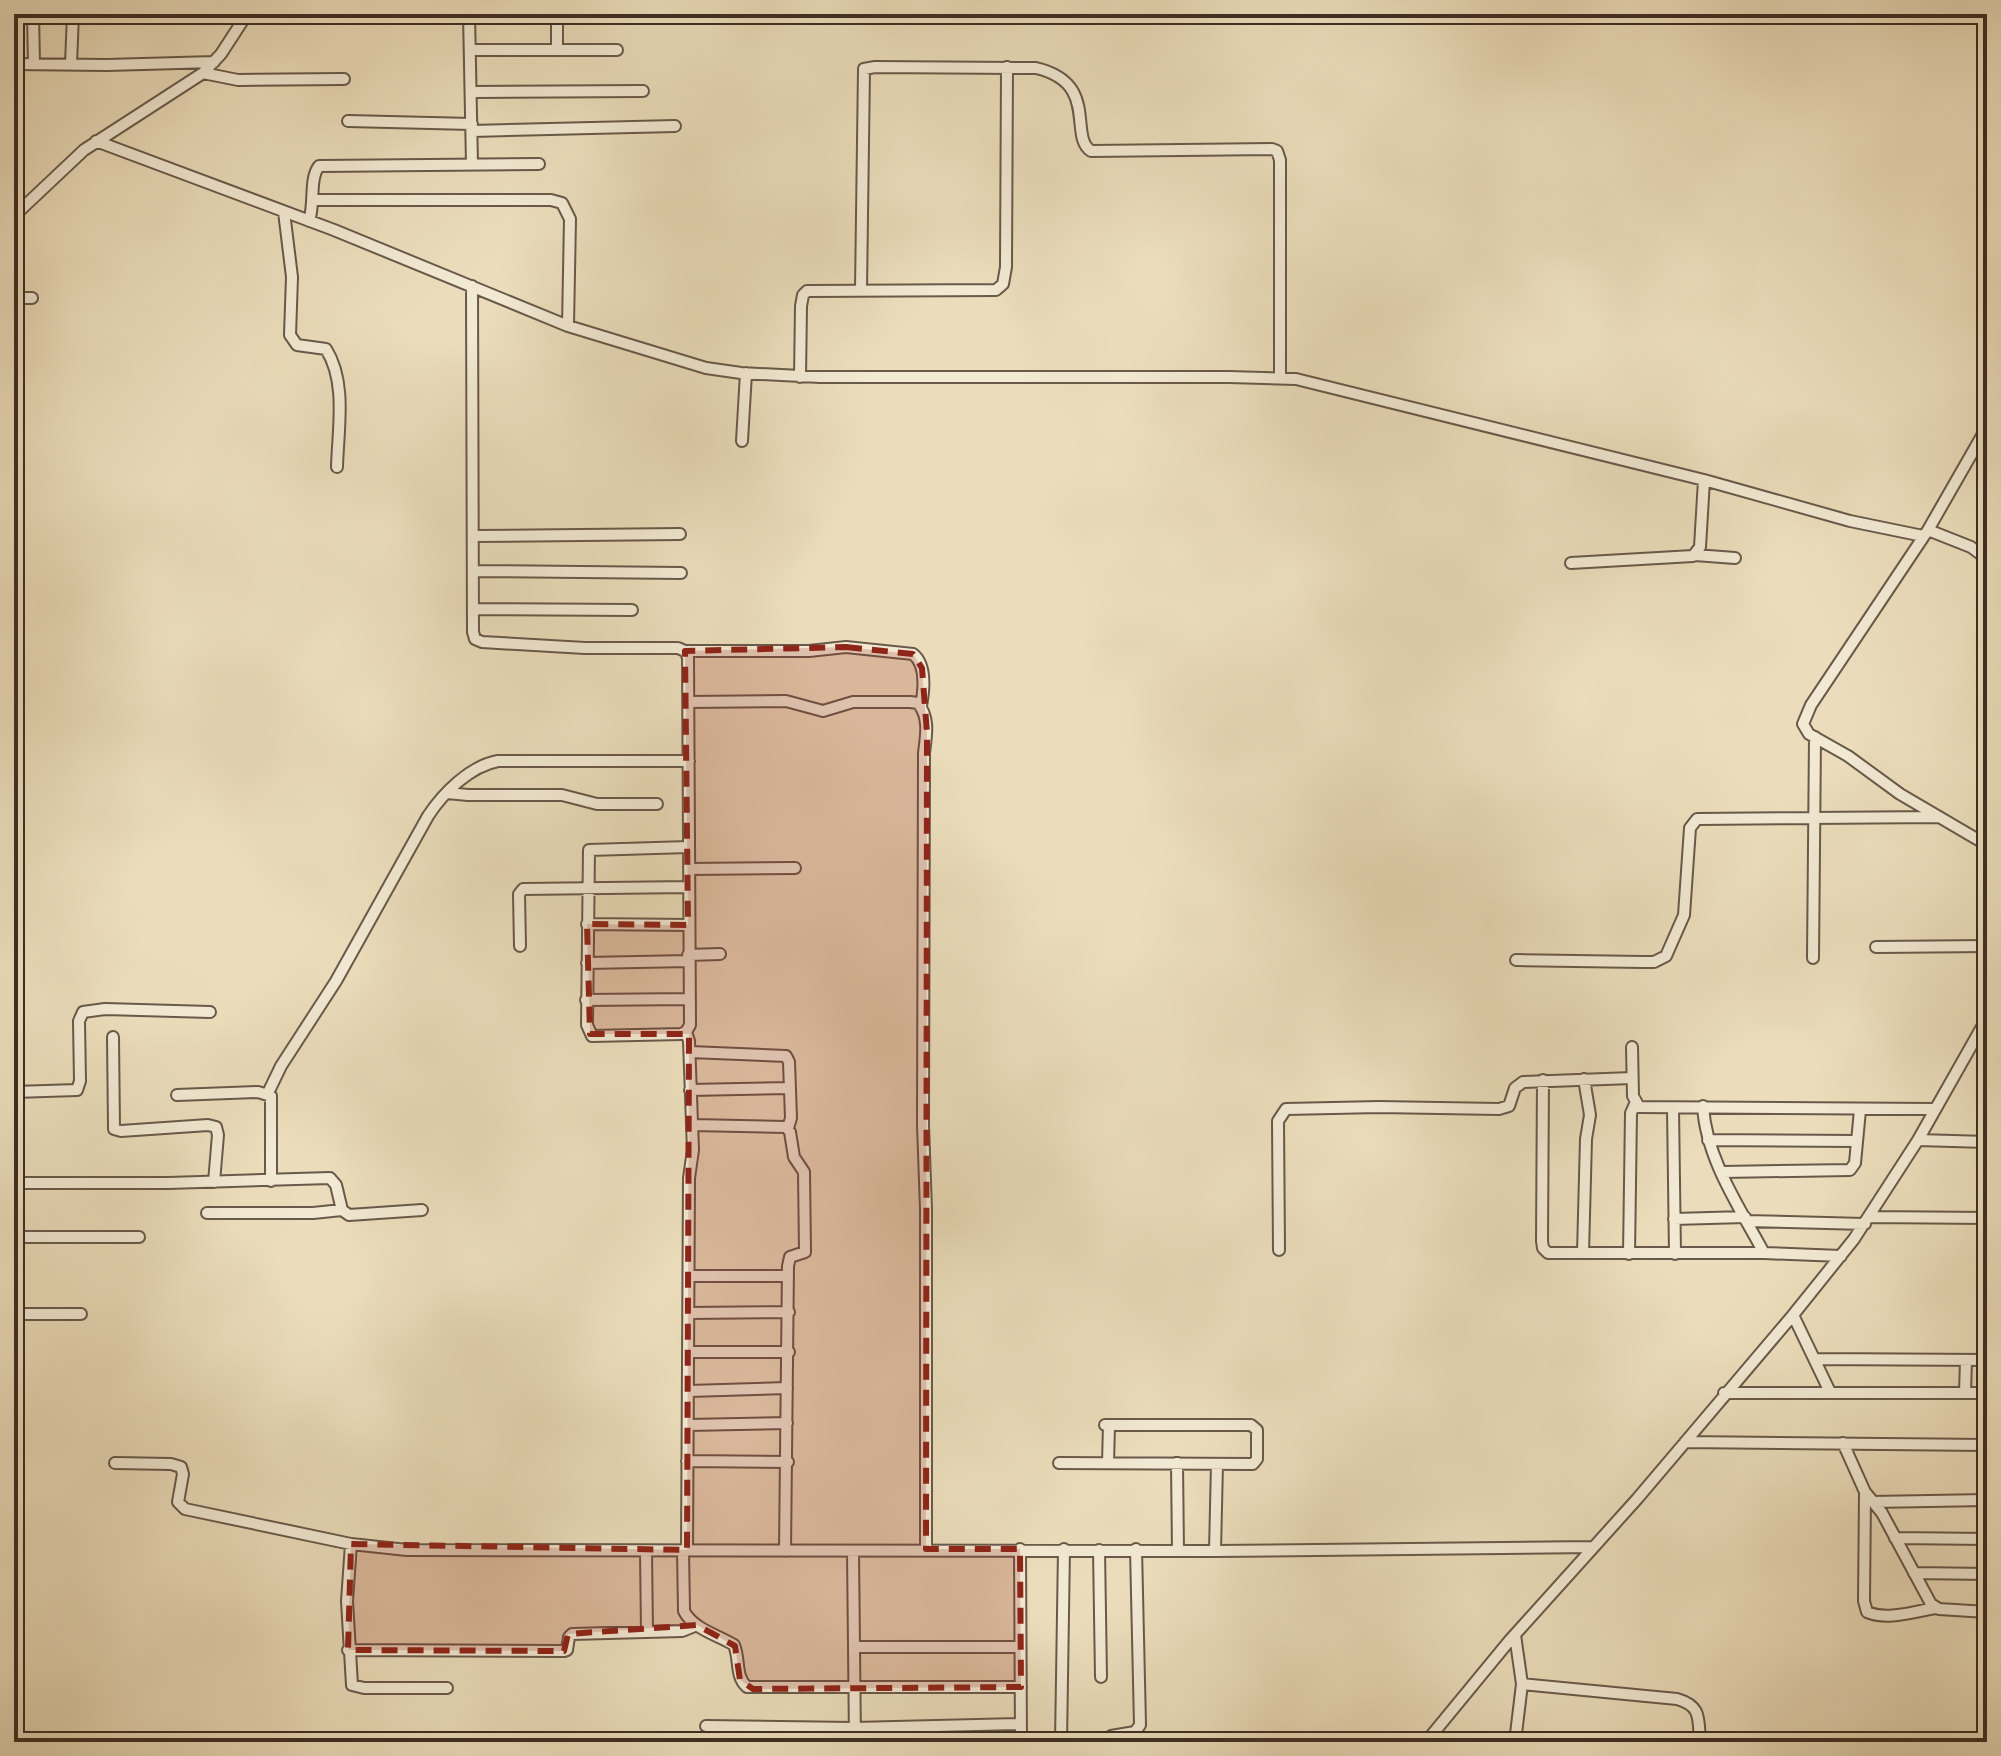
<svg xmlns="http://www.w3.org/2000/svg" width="2001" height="1756" font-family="'Libre Bodoni',serif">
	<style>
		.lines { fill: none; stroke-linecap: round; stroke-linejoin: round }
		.minor-casing { stroke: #69594a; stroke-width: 14 }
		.minor { stroke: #f2e9d3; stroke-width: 10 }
		.marked { fill: #8f2418; fill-opacity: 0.2; stroke: #8f2418; stroke-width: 6; stroke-dasharray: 16 10; stroke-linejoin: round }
	</style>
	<rect width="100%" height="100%" fill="#ebddbb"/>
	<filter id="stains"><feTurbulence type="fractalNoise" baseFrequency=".0025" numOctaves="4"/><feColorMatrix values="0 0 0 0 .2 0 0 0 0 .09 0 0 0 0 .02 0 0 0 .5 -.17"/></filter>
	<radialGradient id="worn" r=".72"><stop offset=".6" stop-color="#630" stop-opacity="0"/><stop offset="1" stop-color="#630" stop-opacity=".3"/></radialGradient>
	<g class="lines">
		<!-- minor casing -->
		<g class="minor-casing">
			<path id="minor" d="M33 14 34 64
				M469 14 472 164
				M557 15V49
				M246 16H621
				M471 50H617
				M14 64 107 65 214 62
				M71 64 73 14
				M203 73 238 80 344 79
				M472 92 643 91
				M348 121 472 124
				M472 131 675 126
				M96 141 334 230 568 326 706 368 741 373 820 377H1229L1296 379 1704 480 1850 521 1923 536
				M314 200H551L562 203 570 219 568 326
				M284 212 292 277 290 335 297 345 326 349C347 382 338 429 337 467
				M14 216 84 150 203 73 221 54 247 14
				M309 221C315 204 309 179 319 166L539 164
				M472 286 473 632 475 639 482 642 585 648H678L685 651 688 657 690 1025 686 1032 681 1034 592 1036 587 1025 589 850 689 847
				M861 289 864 69 875 67 1036 68C1100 83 1068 136 1091 151L1272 149 1277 151 1280 160V377
				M14 298H32
				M800 377 801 306 803 295 807 291 996 290 1003 284 1006 267 1007 67
				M1987 427 1928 530 1811 705 1803 724 1809 734 1848 756 1900 794 1987 845
				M742 441 746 373
				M1928 530 1971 547 1987 559
				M473 536 680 534
				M1695 555 1735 558
				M1571 563 1693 556 1700 547 1704 480
				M473 571 681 573
				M473 609 632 610
				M685 651H809L846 647 913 654C927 665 924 690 921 706
				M689 702 786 701 823 711 853 702H910L918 703C930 718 926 736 924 753L923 1125 926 1209V1549
				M447 793 468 795H562L597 804H657
				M689 869 795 868
				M587 924 688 925
				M520 946 519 894 523 889 689 887
				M1876 947 1987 946
				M688 955 720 954
				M1813 958 1815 737
				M1516 960 1643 962H1654L1666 956 1684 915 1690 828 1697 819 1938 817
				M587 963 688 961
				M586 1000 689 999
				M686 1032 689 1041 693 1150 689 1178 687 1550
				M113 1037 114 1129 121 1131 208 1125 216 1127 218 1135 214 1182
				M1632 1047 1633 1096 1639 1107 1935 1109
				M690 1052 786 1056 789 1062 791 1118 788 1128
				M1543 1080 1542 1241 1543 1248 1548 1253H1764L1841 1256
				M690 1090 790 1088
				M14 1092 77 1090 80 1081 79 1021 83 1012 105 1009 210 1012
				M268 1093 281 1066 336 981 428 816C443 793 470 766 498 761H689
				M177 1095 258 1092 271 1096V1181
				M1703 1106C1706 1159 1740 1208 1764 1253
				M1673 1108 1675 1254
				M693 1125 786 1127 790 1132 794 1157 804 1172 805 1252 790 1257 788 1266 785 1551
				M1708 1140 1857 1141
				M1918 1140 1987 1142
				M1722 1172 1850 1170 1855 1163 1860 1110
				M14 1183H168L330 1178 336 1185 342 1210 349 1215 422 1210
				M207 1213H313L342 1210
				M1870 1217 1987 1218
				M1674 1219 1745 1217
				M1747 1221 1865 1224
				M14 1237H139
				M1279 1250 1278 1121 1286 1109 1379 1107 1499 1109 1509 1106 1515 1088 1523 1082 1632 1078
				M1583 1253 1586 1139 1590 1115 1584 1079
				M1629 1254 1631 1113 1635 1104
				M689 1276H788
				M689 1313 789 1312
				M14 1314H81
				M1793 1315 1830 1392
				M689 1352H789
				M1816 1359 1987 1360
				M689 1391 787 1388
				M1724 1393H1983L1987 1395
				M1965 1393 1966 1360
				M688 1425 787 1423
				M1685 1442 1987 1445
				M1843 1443 1865 1492 1882 1513 1931 1604 1939 1609 1987 1612
				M1986 1445 1987 1424
				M687 1461 788 1462
				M115 1463 171 1464 181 1467 183 1474 178 1502 185 1509 351 1544 407 1550 1215 1551 1593 1547
				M1059 1463 1253 1464 1257 1459V1430L1251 1425H1105
				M1108 1463 1109 1425
				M1177 1463 1178 1551
				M1865 1494 1864 1601 1867 1612C1887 1621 1915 1611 1936 1608
				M1872 1502 1987 1500
				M1895 1538 1987 1539
				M351 1544 347 1601 352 1685 364 1688H447
				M1020 1549 1021 1742
				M683 1550 684 1611C693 1629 718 1635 734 1645 740 1659 735 1677 747 1687H1021
				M1099 1550 1101 1677
				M646 1551 647 1632
				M853 1551 855 1742
				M1215 1551 1217 1464
				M1914 1573 1987 1574
				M1515 1635 1522 1684 1677 1699C1702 1706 1698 1719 1700 1742
				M854 1647H1020
				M348 1650 564 1651 567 1650 569 1637 572 1634 682 1631 697 1625
				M706 1726 854 1728 1021 1724
				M1061 1742 1064 1549
				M1105 1742 1111 1736 1135 1732 1140 1725 1136 1549
				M1426 1742 1510 1640 1637 1499 1793 1315 1854 1239 1918 1140 1987 1018
				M1515 1742 1522 1684"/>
		</g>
		<!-- minor -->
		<use href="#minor" class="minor"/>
	</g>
	<!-- marked area -->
	<path class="marked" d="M846 647 913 654 922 668 927 733 926 1549H1020L1021 1687 753 1689 740 1680 735 1646 697 1625 568 1634 564 1651 348 1650 351 1544 687 1550 689 1034H590L587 924 688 925 685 651Z"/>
	<!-- margin -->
	<rect width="2001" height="1756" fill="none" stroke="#ebddbb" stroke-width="48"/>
	<rect x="16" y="16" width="1969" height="1724" fill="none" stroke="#3e2d24" stroke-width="4"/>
	<rect x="24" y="24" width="1953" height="1708" fill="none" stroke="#3e2d24" stroke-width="2"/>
	<rect width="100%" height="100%" filter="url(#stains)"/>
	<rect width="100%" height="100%" fill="url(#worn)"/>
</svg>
